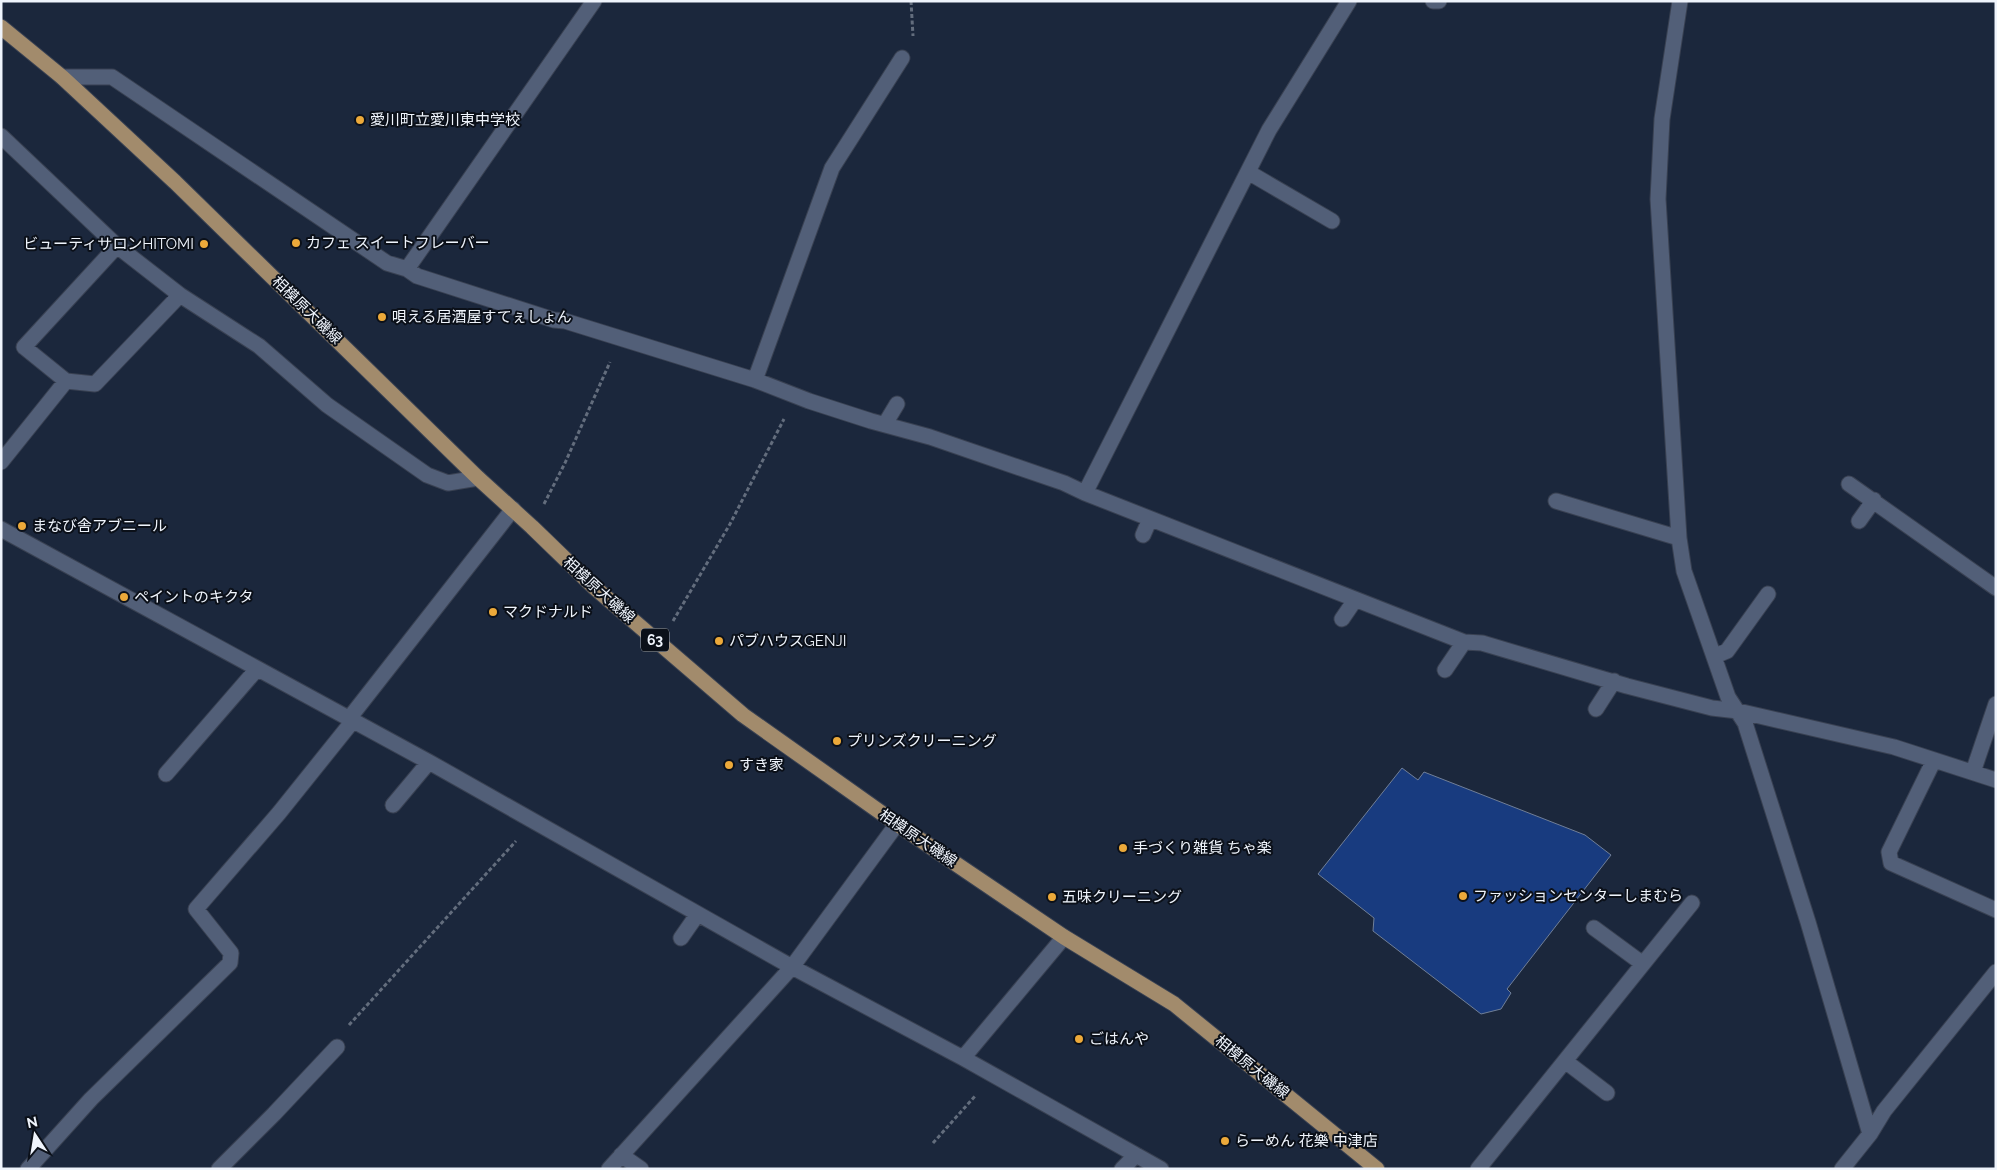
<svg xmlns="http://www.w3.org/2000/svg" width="1997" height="1170" font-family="Raleway,'Noto Sans JP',sans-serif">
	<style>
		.building { fill: #183b7f; stroke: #707f98 }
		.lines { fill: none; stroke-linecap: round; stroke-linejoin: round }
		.minor-casing { stroke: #394152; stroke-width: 17 }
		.major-casing { stroke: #394152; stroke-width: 17 }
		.path { stroke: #636d7d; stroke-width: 3; stroke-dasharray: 4 2.5; stroke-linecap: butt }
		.minor { stroke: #525f78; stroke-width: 15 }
		.major { stroke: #a28b6c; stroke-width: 15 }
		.poi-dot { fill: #eca93a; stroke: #0b1019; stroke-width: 2 }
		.labels { text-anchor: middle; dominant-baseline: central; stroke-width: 4; stroke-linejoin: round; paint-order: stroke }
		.shield { fill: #0b1019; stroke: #abb0b8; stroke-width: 1 }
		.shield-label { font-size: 14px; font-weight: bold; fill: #eff4fc }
		.poi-label { font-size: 15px; fill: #eff4fc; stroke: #0b1019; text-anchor: start }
		.street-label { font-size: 15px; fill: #eff4fc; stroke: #0b1019 }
	</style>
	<rect width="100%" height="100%" fill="#1b273c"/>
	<!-- building -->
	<path class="building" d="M1402 768 1418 780 1424 772 1585 835 1611 855 1507 989 1511 993 1501 1009 1481 1014 1373 931 1374 918 1318 874Z"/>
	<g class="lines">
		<!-- minor casing -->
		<g class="minor-casing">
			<path id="minor" d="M1433 1H1439
				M1680 1 1662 119 1658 199 1679 538 1684 571 1728 697 1745 723 1808 922 1870 1134 1842 1169
				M62 77H112L387 263 407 269 417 276 554 320 565 321 755 380 809 401 871 421 930 437 1064 483 1085 493 1464 642 1482 643 1627 686 1712 708 1738 711 1894 747 1996 780
				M1 136 117 246 180 295 259 346 327 405 427 475 448 483 478 478
				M1248 172 1332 221
				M117 246 24 347 66 381 95 384 180 295
				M407 269 594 1
				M755 380 832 168 902 58
				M885 424 897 404
				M1 462 66 381
				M1849 484 1996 588
				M1085 493 1269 130 1349 1
				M1556 501 1679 538
				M1859 521 1874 500
				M1 529 429 762 792 967 963 1058 1161 1169
				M1143 535 1150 519
				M1342 619 1355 600
				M1715 656 1727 651 1768 594
				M1445 670 1464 642
				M1596 709 1614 681
				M1934 760 1889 852 1891 863 1996 910
				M1973 772 1996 704
				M166 774 257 669
				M393 805 429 762
				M1594 928 1643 964
				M681 938 697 915
				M963 1058 1064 937
				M1565 1061 1607 1093
				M1870 1134 1884 1111 1996 972
				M621 1155 641 1169
				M28 1169 91 1099 230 963 231 953 196 909 279 813 352 722 351 716 513 509
				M219 1169 274 1114 337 1047
				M609 1169 792 967 897 824
				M1122 1169 1136 1155
				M1478 1169 1692 903"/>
		</g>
		<!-- major casing -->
		<g class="major-casing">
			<path id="major" d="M1 27 62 77 175 182 478 478 532 527 594 587 743 715 897 824 1064 937 1174 1004 1377 1169"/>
		</g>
		<!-- path -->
		<path class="path" d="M911 1 913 36
			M544 504 565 463 610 362
			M673 621 730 524 784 419
			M349 1025 516 841
			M933 1143 976 1095"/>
		<!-- minor -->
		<use href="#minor" class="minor"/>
		<!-- major -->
		<use href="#major" class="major"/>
	</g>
	<!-- markers -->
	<g class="poi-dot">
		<circle cx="360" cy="120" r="5"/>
		<circle cx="296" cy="243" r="5"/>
		<circle cx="204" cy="244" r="5"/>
		<circle cx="382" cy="317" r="5"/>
		<circle cx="22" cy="526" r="5"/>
		<circle cx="124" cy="597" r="5"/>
		<circle cx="493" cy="612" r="5"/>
		<circle cx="719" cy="641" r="5"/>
		<circle cx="837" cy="741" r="5"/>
		<circle cx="729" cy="765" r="5"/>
		<circle cx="1123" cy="848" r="5"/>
		<circle cx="1463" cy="896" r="5"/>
		<circle cx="1052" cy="897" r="5"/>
		<circle cx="1079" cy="1039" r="5"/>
		<circle cx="1225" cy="1141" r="5"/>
	</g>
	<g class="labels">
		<!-- shield labels -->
		<rect class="shield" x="641" y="628.5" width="28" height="23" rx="4"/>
		<g class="shield-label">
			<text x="655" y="640">63</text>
		</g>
		<!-- poi labels -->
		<g class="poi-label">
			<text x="370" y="120">愛川町立愛川東中学校</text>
			<text x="306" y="243">カフェ スイートフレーバー</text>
			<text x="194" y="244" text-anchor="end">ビューティサロンHITOMI</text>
			<text x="392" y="317">唄える居酒屋すてぇしょん</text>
			<text x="32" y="526">まなび舎アブニール</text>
			<text x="134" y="597">ペイントのキクタ</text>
			<text x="503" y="612">マクドナルド</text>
			<text x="729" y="641">パブハウスGENJI</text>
			<text x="847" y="741">プリンズクリーニング</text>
			<text x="739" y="765">すき家</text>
			<text x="1133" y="848">手づくり雑貨 ちゃ楽</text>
			<text x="1473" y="896">ファッションセンターしまむら</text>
			<text x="1062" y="897">五味クリーニング</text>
			<text x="1089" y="1039">ごはんや</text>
			<text x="1235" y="1141">らーめん 花樂 中津店</text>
		</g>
		<!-- street labels -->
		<g class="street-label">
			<text transform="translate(307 310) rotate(44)">相模原大磯線</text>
			<text transform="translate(599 590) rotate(42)">相模原大磯線</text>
			<text transform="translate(918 838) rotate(34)">相模原大磯線</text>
			<text transform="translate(1252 1067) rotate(39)">相模原大磯線</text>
		</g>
	</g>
	<!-- border -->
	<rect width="1997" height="1170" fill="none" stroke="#eff4fc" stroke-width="5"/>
	<!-- north arrow -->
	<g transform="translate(35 1135) rotate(348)" stroke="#0b1019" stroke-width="4" paint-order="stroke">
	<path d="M0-4L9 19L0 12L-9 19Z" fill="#eff4fc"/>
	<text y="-8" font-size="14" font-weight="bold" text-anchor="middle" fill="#eff4fc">N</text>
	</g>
</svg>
